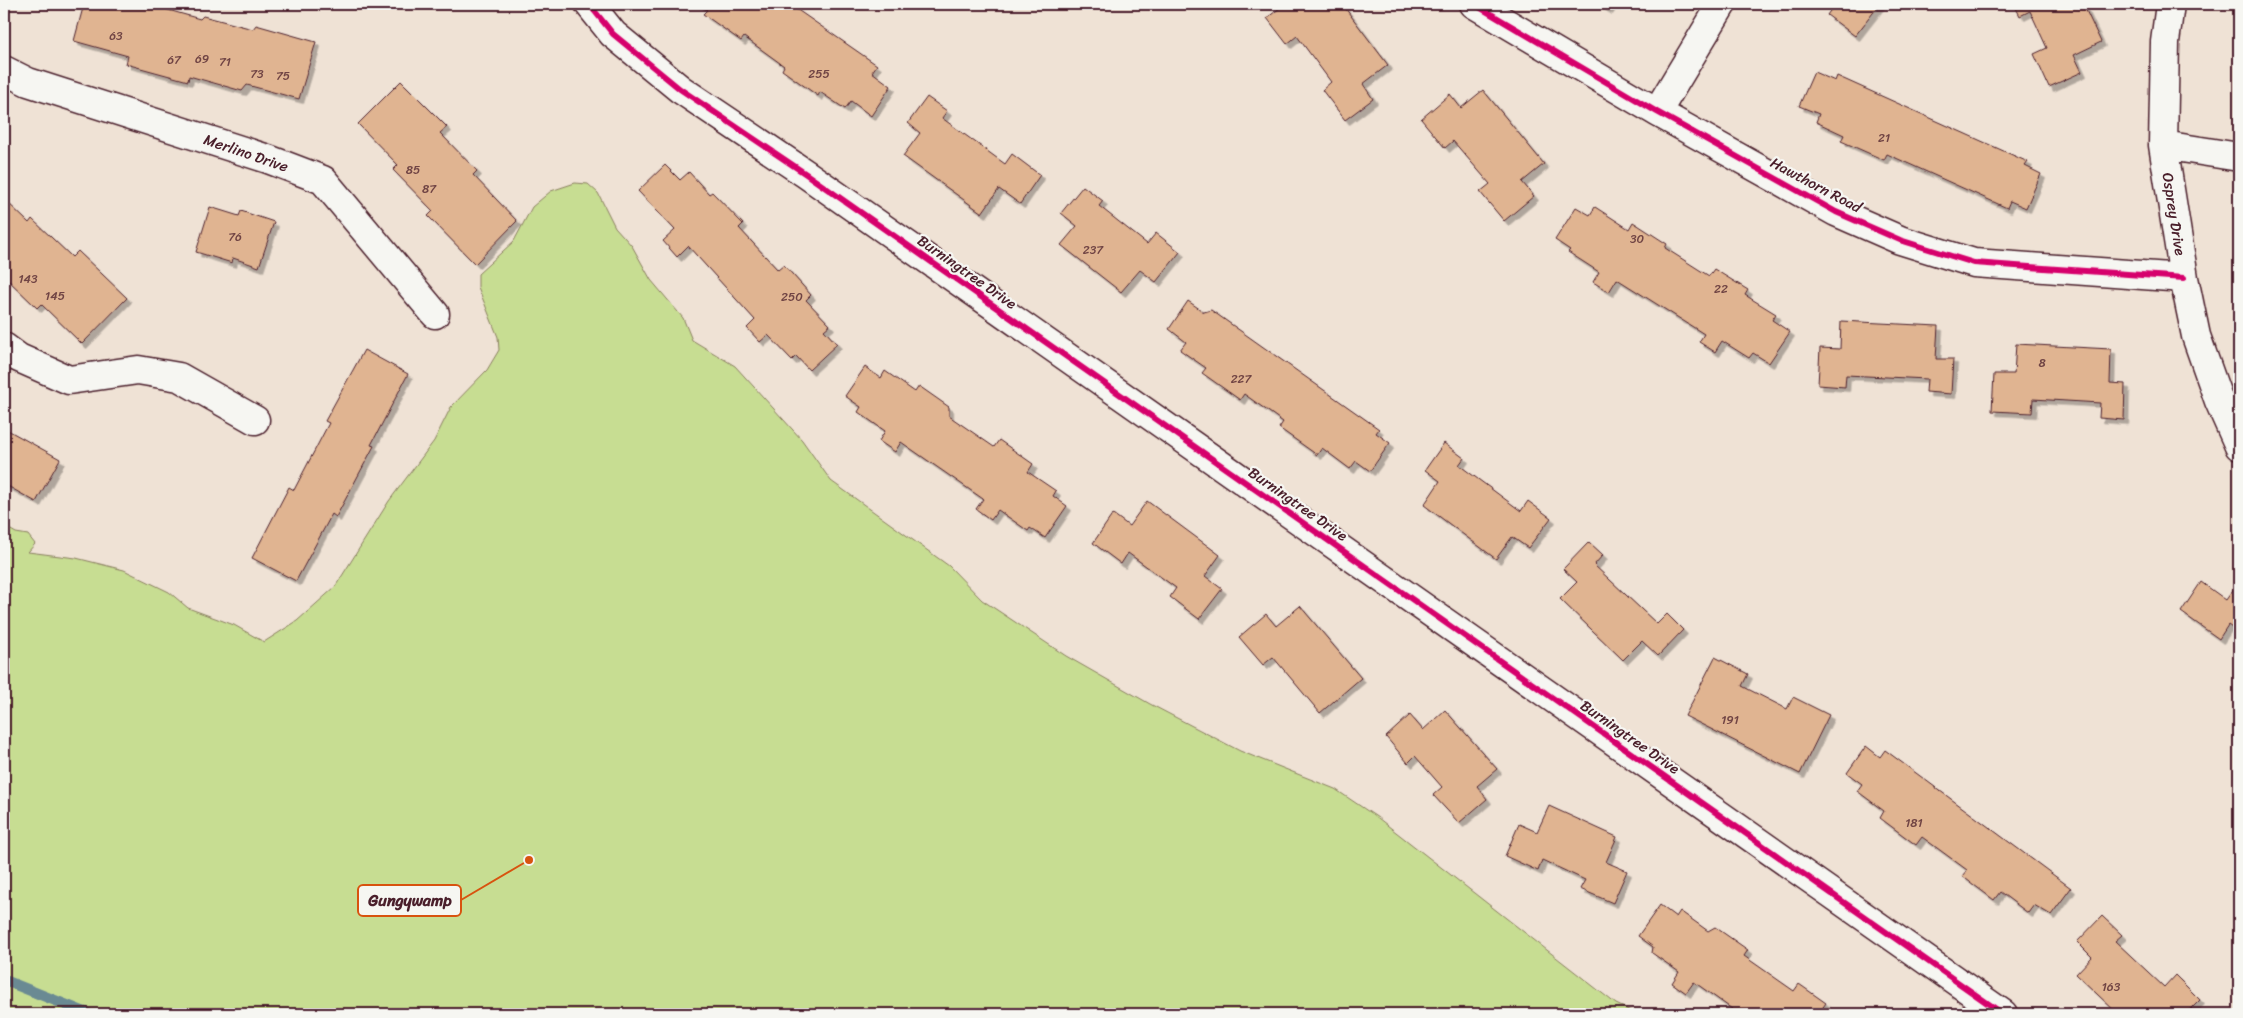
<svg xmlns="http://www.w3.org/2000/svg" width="2243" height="1018" font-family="Sriracha,sans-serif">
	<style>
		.green { fill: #c7dd92; stroke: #887e5e }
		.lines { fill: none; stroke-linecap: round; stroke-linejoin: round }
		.stream { stroke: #6a8a93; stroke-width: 11 }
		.building { fill: #e0b491; stroke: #4a1f2b; filter: url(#shadow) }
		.minor-casing { stroke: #4a1f2b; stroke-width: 31 }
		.minor { stroke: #f6f6f2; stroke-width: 28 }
		.cycleway-casing { stroke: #f6f6f2; stroke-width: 9 }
		.cycleway { stroke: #d6006c; stroke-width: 6 }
		.labels { text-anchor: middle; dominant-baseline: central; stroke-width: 4.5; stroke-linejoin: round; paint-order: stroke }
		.number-label { font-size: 12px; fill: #704444 }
		.street-label { font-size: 15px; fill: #4a1f2b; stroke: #f6f6f2 }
		.leader { fill: none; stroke: #d8530f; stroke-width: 2 }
		.callout-dot { fill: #d8530f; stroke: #f6f6f2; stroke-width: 2 }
		.callout { fill: #f6f6f2; stroke: #d8530f; stroke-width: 2 }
		.callout-label { font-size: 16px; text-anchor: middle; font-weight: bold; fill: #4a1f2b }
	</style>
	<defs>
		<filter id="shadow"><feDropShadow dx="4.5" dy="4.5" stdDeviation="0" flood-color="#0004"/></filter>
	</defs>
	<rect width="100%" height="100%" fill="#efe2d5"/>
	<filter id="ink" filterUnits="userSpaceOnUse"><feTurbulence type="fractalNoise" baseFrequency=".02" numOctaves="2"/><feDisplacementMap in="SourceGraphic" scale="10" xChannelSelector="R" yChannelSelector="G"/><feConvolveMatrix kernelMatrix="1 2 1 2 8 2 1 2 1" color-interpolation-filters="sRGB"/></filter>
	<g filter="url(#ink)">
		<!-- green -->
		<path class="green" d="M575 183 588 184 598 193 615 227 632 246 651 280 683 318 692 340 735 366 802 440 831 481 949 566 982 600 1066 656 1150 704 1240 751 1335 789 1378 818 1616 1004 1637 1014H4V526L16 533 28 535 35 544 28 552 76 558 124 570 169 592 188 608 234 625 264 642 297 621 335 587 389 501 434 441 451 407 487 370 499 350 498 337 478 287V274L514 241 532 207 551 191Z"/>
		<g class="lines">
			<!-- stream -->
			<path class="stream" d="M4 980 89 1014"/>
		</g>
		<!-- building -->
		<path class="building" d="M84 4H147L200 19 203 16 253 29 256 25 316 42 299 99 247 85 242 91 189 76 188 81 126 64 128 56 74 41Z
			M698 4H789L877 65 872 72 891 86 871 116 851 101 845 109 820 92 818 96 782 70 784 66 744 37 741 41 703 14 707 10Z
			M1285 4H1309L1311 6 1314 4H1342L1388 65 1363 84 1373 99 1345 120 1322 90 1331 82 1297 36 1287 44 1267 18Z
			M1598 4H1612L1608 10Z
			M1835 4H1880L1855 36 1827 15Z
			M2014 4H2083L2101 42 2074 55 2082 72 2049 87 2034 54 2047 48 2030 11 2020 16Z
			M1814 72 1835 81 1837 76 2028 162 2025 166 2041 174 2026 208 2010 201 2007 208 1887 154 1884 160 1841 141 1844 135 1816 122 1819 114 1799 106Z
			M401 81 447 127 440 133 477 171 473 175 517 221 475 264 428 216 433 211 393 170 398 165 358 124Z
			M1483 90 1544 164 1522 182 1534 196 1504 221 1480 192 1490 184 1453 141 1445 148 1421 119 1450 94 1461 108Z
			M927 97 947 111 942 118 1005 164 1012 154 1040 175 1020 204 999 189 982 213 903 156 920 133 908 123Z
			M665 165 680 180 689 172 709 194 712 192 743 224 739 228 778 270 784 265 811 295 806 300 830 325 824 330 837 344 809 370 796 356 792 360 768 335 760 342 747 328 755 320 688 246 677 257 663 241 675 230 638 191Z
			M1083 186 1103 201 1099 206 1147 244 1156 233 1180 252 1156 282 1140 270 1121 292 1061 245 1077 226 1061 213Z
			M4 199 29 223 32 219 72 257 78 251 127 298 82 344 41 304 37 308 4 276Z
			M210 207 239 216 241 211 274 222 259 267 233 258 232 263 196 252Z
			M1576 207 1590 215 1595 207 1629 229 1633 222 1667 244 1665 248 1709 276 1714 269 1748 290 1745 295 1776 314 1772 320 1790 332 1769 363 1753 353 1749 358 1722 341 1715 352 1699 342 1704 334 1617 279 1609 292 1593 282 1599 272 1568 252 1570 250 1555 240Z
			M1188 301 1204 312 1211 310 1379 429 1376 433 1390 443 1370 471 1356 461 1350 469 1322 448 1317 455 1279 428 1283 422 1244 394 1240 400 1202 373 1206 368 1180 350 1186 342 1169 329Z
			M1841 321 1938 326 1936 359H1953L1951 394 1926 392 1927 379 1846 375 1845 387 1818 385 1820 348 1840 349Z
			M2016 344 2111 349 2110 383 2125 384 2124 420 2099 418 2100 403 2033 399 2032 413 1992 411 1994 374H2014Z
			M364 350 408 374 371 445 374 446 336 517 332 514 296 581 252 558 289 487 294 490 329 423 325 421Z
			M865 367 881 378 885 371 915 392 919 386 949 407V416L994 447 999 440 1033 464 1028 472 1056 491 1053 496 1067 506 1045 538 1030 528 1028 531 998 510 991 520 976 509 983 499 901 442 895 452 879 441 885 431 858 412 861 407 845 396Z
			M4 428 60 459 36 502 4 484Z
			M1444 443 1464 458 1459 465 1521 511 1528 501 1551 518 1528 548 1512 537 1496 559 1424 505 1440 481 1425 470Z
			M1147 501 1220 555 1205 576 1222 589 1199 619 1170 597 1176 588 1128 553 1121 564 1093 543 1113 514 1129 526Z
			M1589 542 1603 555 1594 565 1657 624 1667 614 1683 630 1658 656 1642 641 1623 660 1560 599 1577 582 1563 569Z
			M2239 581V633L2228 625 2219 639 2181 612 2201 582 2226 600Z
			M1300 606 1361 678 1320 713 1273 657 1263 665 1239 637 1266 614 1276 626Z
			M1715 657 1748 674 1742 686 1787 709 1793 697 1829 715 1800 774 1685 716Z
			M1445 710 1497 769 1477 786 1487 799 1459 823 1433 795 1442 787 1415 756 1408 763 1386 737 1410 715 1423 730Z
			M1866 746 1880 757 1885 750 2071 888 2051 915 2034 905 2028 913 2000 892 1994 900 1962 876 1967 870 1922 837 1916 845 1880 818 1884 811 1857 791 1862 784 1847 773Z
			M1549 806 1617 837 1606 862 1627 871 1613 903 1580 889 1585 880 1542 860 1538 871 1505 856 1519 824 1537 832Z
			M1660 905 1676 917 1680 911 1708 931 1715 927 1748 950 1744 956 1794 991 1799 984 1826 1003 1821 1010 1828 1014H1739L1694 982 1686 993 1672 983 1679 972 1652 953 1653 947 1638 936Z
			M2102 916 2122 935 2115 941 2164 987 2175 975 2200 1000 2186 1014H2170L2168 1012 2165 1014H2118L2076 974 2092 957 2077 942Z"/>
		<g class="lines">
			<!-- minor casing -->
			<g class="minor-casing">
				<path id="minor" d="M589 4 613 34 680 89 806 174 2003 1014
					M1474 4 1657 112 1836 212 1900 240 1974 263 2184 278
					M2170 4 2165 42 2163 145 2184 278 2196 336 2219 401 2239 446
					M4 70 28 82 268 159 323 180 435 314
					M1657 112 1722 4
					M2163 145 2239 157
					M4 347 19 358 69 380 138 370 179 377 255 420"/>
			</g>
			<!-- minor -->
			<use href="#minor" class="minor"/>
			<!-- cycleway casing -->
			<g class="cycleway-casing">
				<path id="cycleway" d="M589 4 613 34 680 89 806 174 2003 1014
					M1474 4 1657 112 1836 212 1900 240 1974 263 2184 278"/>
			</g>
			<!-- cycleway -->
			<use href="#cycleway" class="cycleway"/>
		</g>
	</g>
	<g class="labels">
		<!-- number labels -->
		<g class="number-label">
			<text x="116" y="36">63</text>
			<text x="202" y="59">69</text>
			<text x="174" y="60">67</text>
			<text x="225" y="62">71</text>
			<text x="257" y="74">73</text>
			<text x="819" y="74">255</text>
			<text x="283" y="76">75</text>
			<text x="1884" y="138">21</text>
			<text x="413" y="170">85</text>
			<text x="429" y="189">87</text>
			<text x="235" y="237">76</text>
			<text x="1637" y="239">30</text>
			<text x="1093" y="250">237</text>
			<text x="28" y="279">143</text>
			<text x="1721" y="289">22</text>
			<text x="55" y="296">145</text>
			<text x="792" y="297">250</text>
			<text x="2042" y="363">8</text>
			<text x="1241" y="379">227</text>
			<text x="1730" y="720">191</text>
			<text x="1914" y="823">181</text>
			<text x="2111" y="987">163</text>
		</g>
		<!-- street labels -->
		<g class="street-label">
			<text transform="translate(246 153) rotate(19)">Merlino Drive</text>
			<text transform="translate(1816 185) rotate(28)">Hawthorn Road</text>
			<text transform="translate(2174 214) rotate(81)">Osprey Drive</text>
			<text transform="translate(967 272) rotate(35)">Burningtree Drive</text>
			<text transform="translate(1298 504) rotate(35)">Burningtree Drive</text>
			<text transform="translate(1630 737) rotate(35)">Burningtree Drive</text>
		</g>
	</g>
	<!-- callouts -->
	<path class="leader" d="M529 860L461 900"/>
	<circle class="callout-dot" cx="529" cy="860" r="5"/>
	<rect class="callout" x="358" y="885" width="103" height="31" rx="5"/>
	<g class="callout-label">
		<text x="410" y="906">Gungywamp</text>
	</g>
	<!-- margin -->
	<rect width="2243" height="1018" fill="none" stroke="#f6f6f2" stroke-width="20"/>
	<rect x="10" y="10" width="2223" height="998" fill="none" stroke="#4a1f2b" stroke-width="2" filter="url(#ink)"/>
</svg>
